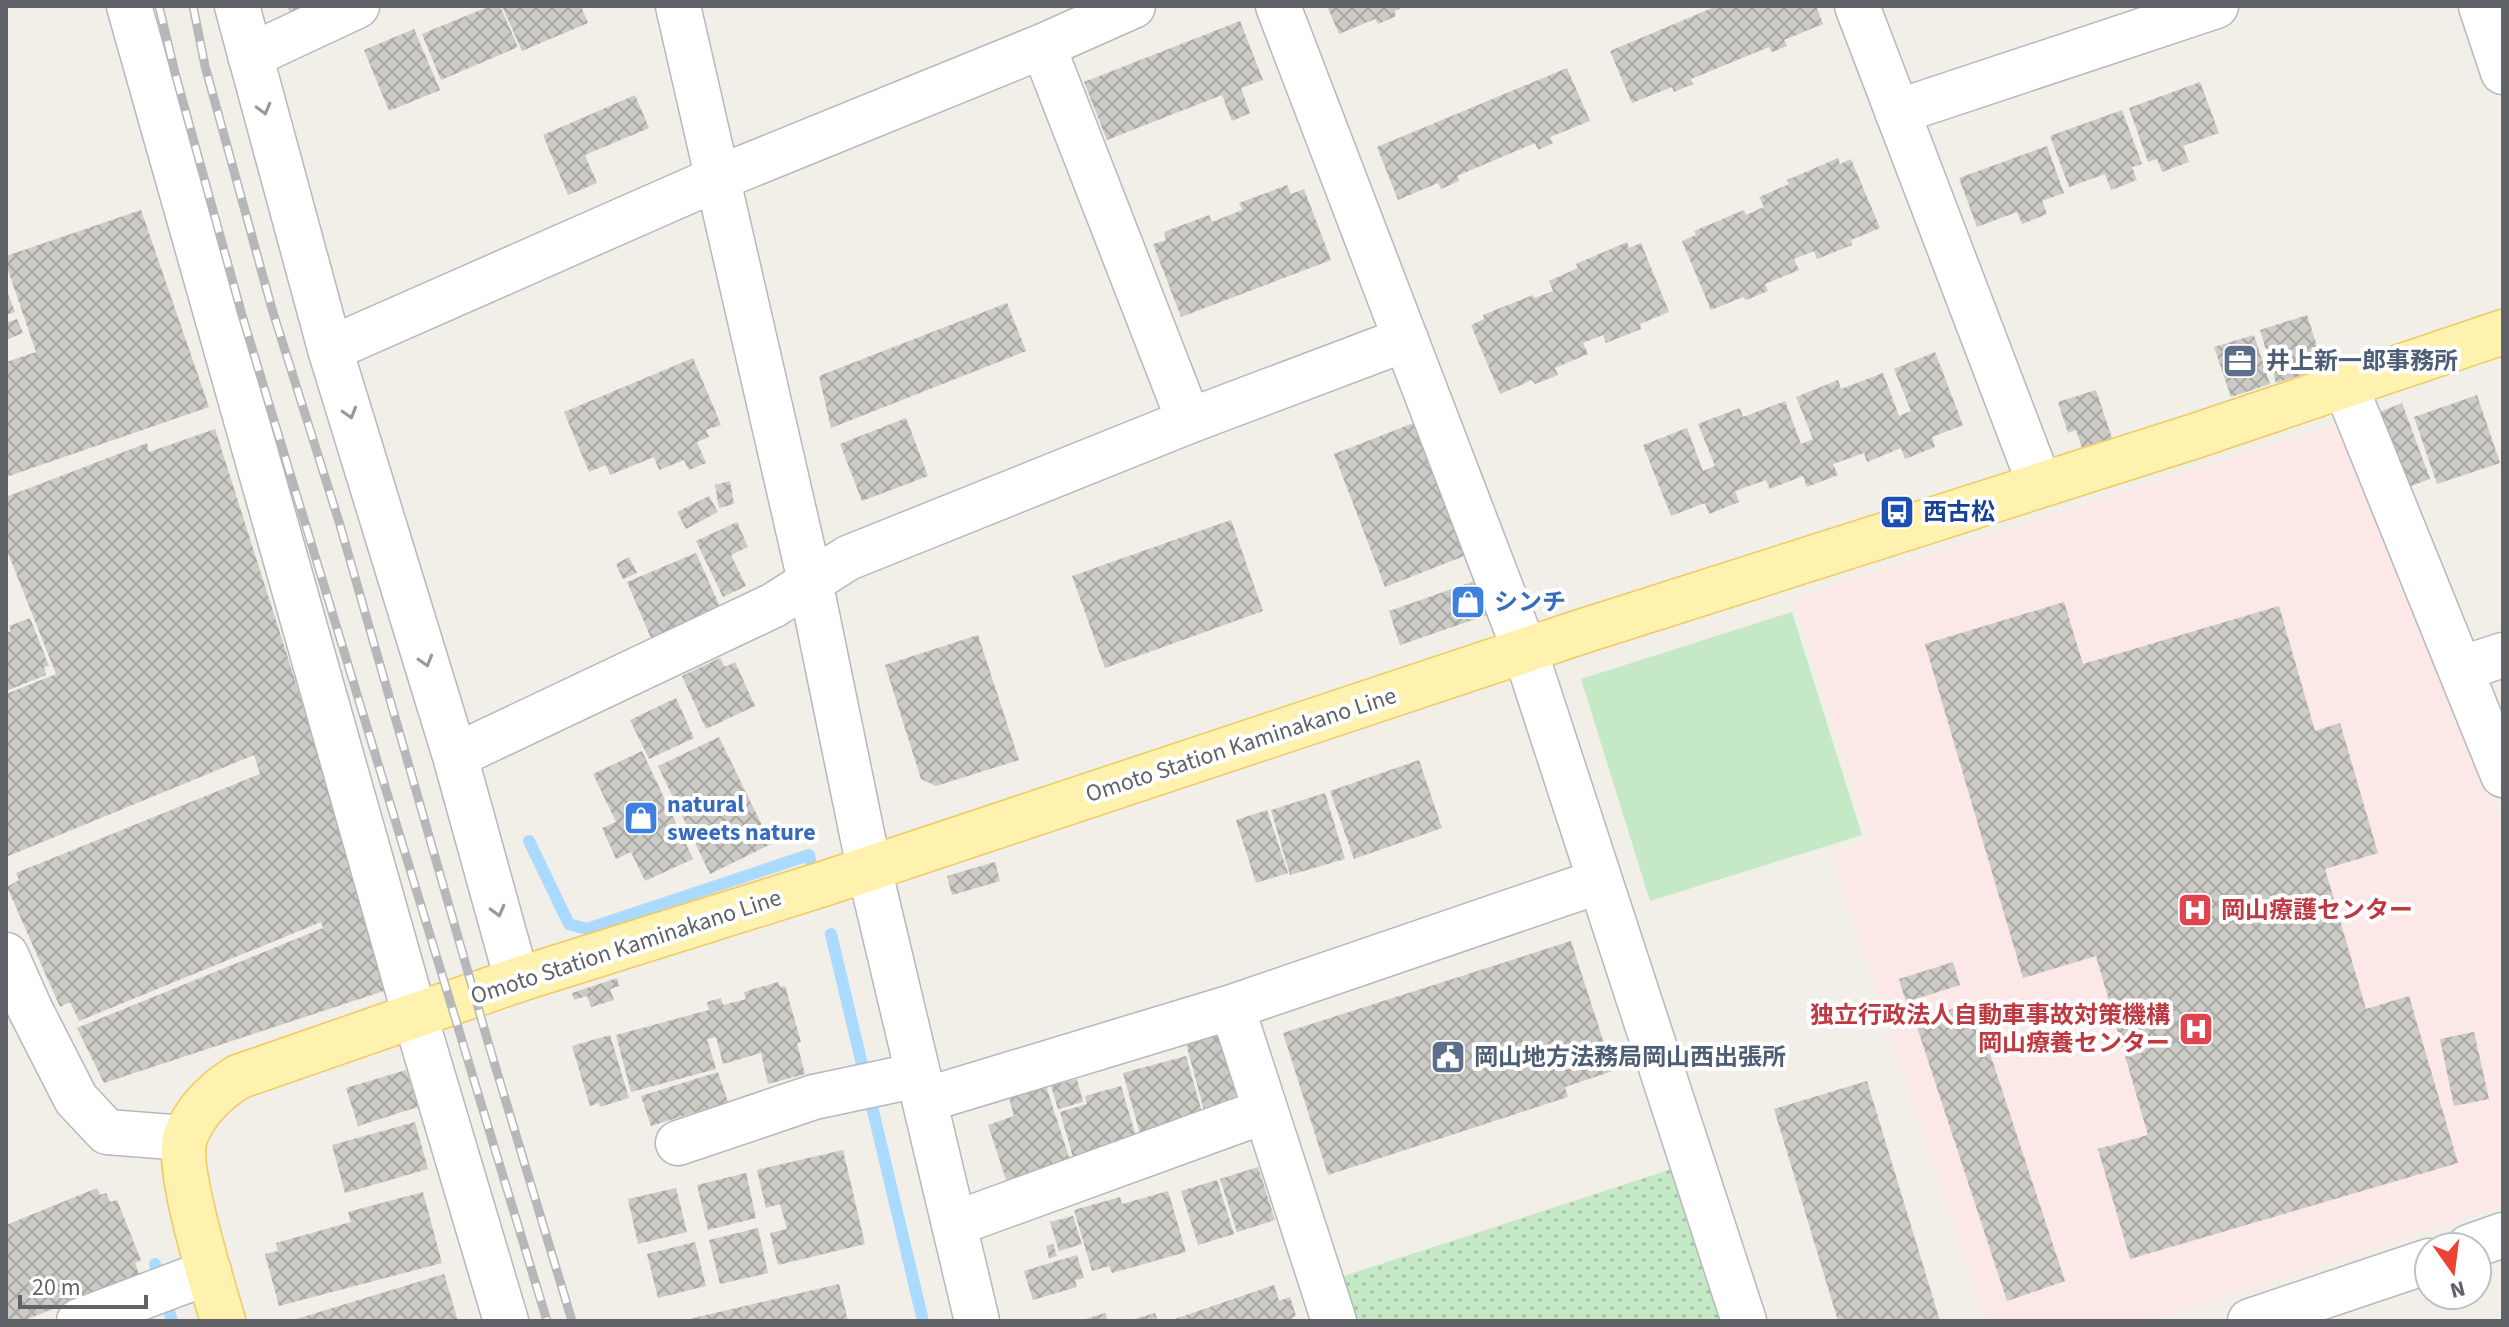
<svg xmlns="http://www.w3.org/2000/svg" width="2509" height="1327" font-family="'Source Sans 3','Noto Sans JP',sans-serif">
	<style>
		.medical { fill: #fce8e6 }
		.green { fill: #c5e8c5 }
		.park { fill: url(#park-dots) }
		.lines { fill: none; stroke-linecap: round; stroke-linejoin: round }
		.stream { stroke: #aadaff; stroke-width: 12 }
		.building { fill: url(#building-cross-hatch) }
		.minor-casing { stroke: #b5b8bc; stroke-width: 47 }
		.major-casing { stroke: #f2c960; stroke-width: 47 }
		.minor { stroke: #fff; stroke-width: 44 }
		.major { stroke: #fff2af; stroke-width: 44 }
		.rail-casing { stroke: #b6b7b8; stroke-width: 9 }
		.rail { stroke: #fff; stroke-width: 6; stroke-dasharray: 18; stroke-linecap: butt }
		.oneway { stroke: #979a9d }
		.labels { text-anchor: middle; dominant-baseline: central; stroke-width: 8; stroke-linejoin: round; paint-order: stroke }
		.service-label { font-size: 24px; font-weight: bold; fill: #4e5e75; stroke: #fff; text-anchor: start }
		.transit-label { font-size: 24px; font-weight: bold; fill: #164399; stroke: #fff; text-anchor: start }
		.shop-label { font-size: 24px; font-weight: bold; fill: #366cbe; stroke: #fff; text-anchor: start }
		.street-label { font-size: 24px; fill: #5f6368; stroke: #fff }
		.health-label { font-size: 24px; font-weight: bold; fill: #be3a42; stroke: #fff; text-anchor: start }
	</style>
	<defs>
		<pattern id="park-dots" width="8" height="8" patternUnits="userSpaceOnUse" patternTransform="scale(2)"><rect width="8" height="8" fill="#c5e8c5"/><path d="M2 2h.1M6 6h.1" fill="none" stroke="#a3c0a4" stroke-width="1.8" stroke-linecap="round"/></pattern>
		<pattern id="building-cross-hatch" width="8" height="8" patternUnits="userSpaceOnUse" patternTransform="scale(2)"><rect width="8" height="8" fill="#cccac5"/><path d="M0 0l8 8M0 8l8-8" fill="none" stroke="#a9a8a4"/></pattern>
	</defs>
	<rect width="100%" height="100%" fill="#f1efe8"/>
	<!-- medical -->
	<path class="medical" d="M2339 423 2503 827V1206L2150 1321H1986L1831 853 1870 840 1794 597Z"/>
	<!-- green -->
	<path class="green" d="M1792 612 1862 835 1650 901 1581 679Z"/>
	<!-- park -->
	<path class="park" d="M1672 1169 1723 1321H1348L1335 1279Z"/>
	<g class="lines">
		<!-- stream -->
		<path class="stream" d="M529 841 569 924 587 929 809 855 810 861
			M831 934 923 1321
			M155 1264 172 1321"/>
	</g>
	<!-- building -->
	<path class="building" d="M287 6H328L294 21Z
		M490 6H500L518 47 441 80 422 34Z
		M502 6H581L588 23 522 51Z
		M1327 6H1406L1394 11 1396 16 1378 24 1375 19 1339 34Z
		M1717 6H1816L1823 24 1784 40 1787 46 1772 52 1769 47 1691 79 1693 84 1674 92 1672 87 1632 103 1610 51Z
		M1240 21 1263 80 1241 88 1250 113 1232 121 1222 95 1107 140 1084 82Z
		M414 29 440 90 389 111 364 50Z
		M1567 68 1590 121 1550 137 1553 143 1538 150 1535 143 1457 176 1459 181 1441 189 1438 183 1398 200 1377 147Z
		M2200 82 2219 133 2183 146 2189 162 2162 172 2157 159 2148 162 2129 108Z
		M635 95 649 128 585 155 597 183 568 195 543 135Z
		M2122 110 2142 164 2132 167 2137 180 2111 190 2105 174 2069 187 2050 136Z
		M2047 146 2064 193 2042 201 2047 214 2022 224 2017 212 1977 227 1959 178Z
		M1838 158 1840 164 1851 159 1880 228 1851 240 1852 245 1817 259 1814 251 1794 259 1799 270 1765 284 1768 291 1746 300 1743 297 1711 310 1682 241 1696 235 1694 231 1744 210 1746 215 1764 207 1759 197 1789 184 1787 180Z
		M1287 185 1291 194 1304 189 1331 260 1181 317 1153 244 1166 240 1164 232 1209 215 1212 222 1242 210 1239 203Z
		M141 210 209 407 6 477V362L36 352 6 264V256Z
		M1627 242 1629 248 1641 243 1669 312 1640 324 1641 329 1606 343 1603 335 1583 343 1588 354 1555 368 1558 375 1535 384 1532 380 1500 394 1471 325 1484 319 1483 315 1533 295 1535 298 1553 291 1549 281 1578 268 1576 264Z
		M6 289 15 312 6 315Z
		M1007 303 1026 351 831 428 819 376Z
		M2307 315 2324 368 2276 383 2260 330Z
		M17 319 23 333 6 340V323Z
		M2254 335 2270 384 2231 397 2214 347Z
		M1935 352 1963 425 1932 437 1935 447 1905 459 1901 448 1867 462 1864 453 1833 464 1838 475 1807 487 1803 476 1770 489 1766 480 1735 491 1739 502 1709 514 1705 503 1671 516 1643 445 1687 428 1703 471 1715 466 1698 424 1740 408 1743 417 1785 401 1801 444 1813 439 1796 397 1838 380 1841 389 1883 373 1899 416 1911 411 1894 369Z
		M693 358 721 425 706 430 709 437 697 442 706 463 689 470 684 460 659 470 654 457 610 475 606 465 589 472 564 412Z
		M2096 390 2112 438 2082 448 2076 430 2068 433 2058 402Z
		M2477 395 2500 463 2437 484 2414 417Z
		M2402 403 2430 479 2398 491 2375 414Z
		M906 418 928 476 862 501 840 444Z
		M1421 420 1472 553 1385 587 1334 454Z
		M215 429 393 988 104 1083 77 1028 323 928 321 922 79 1021 70 1002 60 1007 7 887 19 880 16 873 260 774 254 755 6 857V694L56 674 6 548V497L147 443 149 452Z
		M730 481 734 504 719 508 715 485Z
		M709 496 718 512 686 529 677 512Z
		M1231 520 1263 611 1105 668 1072 576Z
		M737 522 748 547 731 555 746 586 723 597 696 541Z
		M696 553 721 609 651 638 627 582Z
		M629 557 637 573 623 579 616 564Z
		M1486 577 1499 611 1400 645 1389 611Z
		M2064 602 2083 664 2279 606 2315 731 2340 723 2378 853 2325 869 2366 1009 2409 996 2458 1163 2130 1259 2098 1149 2148 1135 2096 956 2023 978 1925 644Z
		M30 618 49 666 44 667 46 675 6 691V633L11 631 9 626Z
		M978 635 1019 760 936 786 921 779 885 665Z
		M720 658 725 667 735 662 755 706 706 729 682 676Z
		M676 698 694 738 649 759 630 720Z
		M719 737 771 844 710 874 658 766Z
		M642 751 693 859 645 881 631 852 616 859 602 828 616 822 593 774Z
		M1419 760 1442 828 1354 859 1330 791Z
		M1325 793 1345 859 1290 875 1271 810Z
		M1267 810 1288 873 1256 883 1236 820Z
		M995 862 1000 881 952 895 947 876Z
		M1571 941 1613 1071 1565 1087 1568 1097 1328 1175 1283 1033Z
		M1953 962 1960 985 1906 1002 1899 979Z
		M617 978 619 986 610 989 614 1000 591 1007 587 996 574 1000 572 993Z
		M778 982 780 987 785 986 801 1042 797 1043 805 1074 768 1084 761 1053 723 1064 716 1037 707 1039 716 1069 631 1092 616 1035 709 1010 707 1002 721 998 723 1005 746 999 744 992Z
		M1973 1002 2065 1281 2007 1301 1915 1021Z
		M1215 1032 1222 1035 1238 1098 1205 1114 1185 1040Z
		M2474 1032 2489 1099 2454 1106 2440 1039Z
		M610 1035 629 1098 600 1107 599 1103 590 1106 572 1046Z
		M1186 1056 1205 1123 1142 1141 1123 1073Z
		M406 1070 418 1107 358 1126 346 1088Z
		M718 1072 728 1102 651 1126 641 1096Z
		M1077 1079 1083 1102 1058 1109 1051 1086Z
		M1867 1081 1940 1321H1838L1774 1109Z
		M1046 1086 1071 1163 1007 1183 988 1125 1014 1116 1009 1098Z
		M1121 1086 1139 1146 1075 1164 1060 1112 1087 1104 1085 1096Z
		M415 1122 428 1169 345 1193 332 1145Z
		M843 1150 865 1244 778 1265 770 1233 787 1229 780 1204 766 1208 757 1170Z
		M1258 1167 1275 1220 1237 1232 1220 1179Z
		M746 1173 756 1218 708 1230 697 1185Z
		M1217 1180 1234 1234 1198 1245 1181 1191Z
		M97 1188 100 1195 106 1193 110 1202 117 1200 141 1260 135 1263 139 1274 23 1321H6V1225Z
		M676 1188 687 1232 638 1244 628 1199Z
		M1168 1191 1186 1252 1112 1273 1109 1266 1092 1271 1074 1210 1120 1197 1122 1204Z
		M423 1192 442 1263 279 1306 265 1254 278 1251 276 1243 351 1222 348 1212Z
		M1073 1216 1082 1244 1059 1251 1050 1222Z
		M758 1228 768 1273 720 1284 709 1240Z
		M695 1242 706 1286 658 1298 647 1254Z
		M1053 1244 1057 1256 1049 1258 1046 1246Z
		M1077 1255 1084 1278 1075 1280 1077 1287 1033 1300 1024 1271Z
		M444 1274 458 1321H293V1320Z
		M839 1284 848 1321H686L685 1320Z
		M1274 1285 1279 1301 1290 1297 1296 1316 1287 1321H1169Z
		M1105 1313 1108 1321H1082V1320Z
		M1155 1313 1158 1321H1131V1320Z"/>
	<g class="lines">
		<!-- minor casing -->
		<g class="minor-casing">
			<path id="minor" d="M129 6 415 1016 506 1321
				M237 6 330 349 455 756 517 980
				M678 6 810 581 869 868 977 1321
				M1278 6 1525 651 1744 1321
				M1857 6 2040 485
				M2481 6 2503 72
				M1043 46 1189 421
				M250 56 357 6
				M1897 112 2216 6
				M330 349 716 179 1043 46 1133 6
				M2345 385 2503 775
				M2460 669 2503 655
				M455 756 774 605 848 558 1189 421 1406 339
				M6 955 30 1009 76 1099 107 1132 184 1138
				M1232 1007 1334 1321
				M925 1100 1232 1007 1600 881
				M678 1143 814 1097 918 1075
				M954 1224 1265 1111
				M2469 1247 2503 1235
				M79 1321 209 1272
				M2250 1321 2429 1261"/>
		</g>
		<!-- major casing -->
		<g class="major-casing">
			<path id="major" d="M223 1321C213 1286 174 1165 186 1135 196 1110 216 1091 238 1077L517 980 826 883 1577 633 2195 436 2503 332"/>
		</g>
		<!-- minor -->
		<use href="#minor" class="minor"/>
		<!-- major -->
		<use href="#major" class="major"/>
		<!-- rail casing -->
		<g class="rail-casing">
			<path id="rail" d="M159 6 175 73 242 315 547 1321
				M193 6 205 66 272 309 340 525 488 1042 572 1321"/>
		</g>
		<!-- rail -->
		<use href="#rail" class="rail"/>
	</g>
	<!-- one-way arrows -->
	<defs><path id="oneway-chevron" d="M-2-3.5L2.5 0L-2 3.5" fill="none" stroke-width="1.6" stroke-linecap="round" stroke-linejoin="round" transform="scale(2)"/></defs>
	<g class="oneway">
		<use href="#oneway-chevron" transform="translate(264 109) rotate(75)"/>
		<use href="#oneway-chevron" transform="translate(350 413) rotate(73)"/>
		<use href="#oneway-chevron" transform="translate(426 661) rotate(73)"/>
		<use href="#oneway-chevron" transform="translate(498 911) rotate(75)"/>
	</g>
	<!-- icons -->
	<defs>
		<g id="office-square" transform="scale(1.8)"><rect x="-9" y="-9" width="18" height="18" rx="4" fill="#5c6f8a" stroke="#fff"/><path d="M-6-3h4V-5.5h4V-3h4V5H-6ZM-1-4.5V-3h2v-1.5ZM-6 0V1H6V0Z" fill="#fff"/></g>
		<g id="bus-square" transform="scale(1.8)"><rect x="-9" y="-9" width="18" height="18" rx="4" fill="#1a4fb4" stroke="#fff"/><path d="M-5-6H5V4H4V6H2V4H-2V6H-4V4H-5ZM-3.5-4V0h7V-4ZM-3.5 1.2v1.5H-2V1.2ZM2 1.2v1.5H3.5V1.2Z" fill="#fff"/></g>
		<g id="shop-square" transform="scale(1.8)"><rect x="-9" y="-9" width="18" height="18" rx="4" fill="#3f7fe0" stroke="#fff"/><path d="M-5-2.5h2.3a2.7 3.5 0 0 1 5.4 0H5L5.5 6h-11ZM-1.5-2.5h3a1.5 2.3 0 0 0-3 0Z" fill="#fff"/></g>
		<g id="hospital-square" transform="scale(1.8)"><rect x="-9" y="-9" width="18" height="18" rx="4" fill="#e0444e" stroke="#fff"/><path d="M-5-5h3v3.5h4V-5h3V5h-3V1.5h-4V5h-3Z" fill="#fff"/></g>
		<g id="civic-square" transform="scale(1.8)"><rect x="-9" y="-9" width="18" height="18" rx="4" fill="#5c6f8a" stroke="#fff"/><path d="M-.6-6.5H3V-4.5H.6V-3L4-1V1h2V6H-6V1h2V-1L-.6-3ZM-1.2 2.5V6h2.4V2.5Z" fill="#fff"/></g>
	</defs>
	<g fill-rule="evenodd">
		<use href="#office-square" x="2240" y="361"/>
		<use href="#bus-square" x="1897" y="512"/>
		<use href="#shop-square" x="1468" y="602"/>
		<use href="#shop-square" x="641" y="818"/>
		<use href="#hospital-square" x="2195" y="910"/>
		<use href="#hospital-square" x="2196" y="1029"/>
		<use href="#civic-square" x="1448" y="1057"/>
	</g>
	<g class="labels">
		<!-- service labels -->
		<g class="service-label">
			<text x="2266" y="361">井上新一郎事務所</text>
			<text x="1474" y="1057">岡山地方法務局岡山西出張所</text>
		</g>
		<!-- transit labels -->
		<g class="transit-label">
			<text x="1923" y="512">西古松</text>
		</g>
		<!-- shop labels -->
		<g class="shop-label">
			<text x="1494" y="602">シンチ</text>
			<text x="667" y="804">natural<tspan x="667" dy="28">sweets nature</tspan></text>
		</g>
		<!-- street labels -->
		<g class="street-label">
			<text transform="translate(1241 745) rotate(-18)">Omoto Station Kaminakano Line</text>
			<text transform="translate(626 947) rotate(-18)">Omoto Station Kaminakano Line</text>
		</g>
		<!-- health labels -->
		<g class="health-label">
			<text x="2221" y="910">岡山療護センター</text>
			<text x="2170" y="1015" text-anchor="end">独立行政法人自動車事故対策機構<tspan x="2170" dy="28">岡山療養センター</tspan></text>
		</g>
	</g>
	<!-- border -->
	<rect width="2509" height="1327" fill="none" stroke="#5f6368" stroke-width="16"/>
	<!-- north arrow -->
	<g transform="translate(2453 1271) rotate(166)"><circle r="38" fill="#ffffff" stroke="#bfc1c3" stroke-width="2"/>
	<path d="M0-6L14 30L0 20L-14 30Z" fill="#ea4335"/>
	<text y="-12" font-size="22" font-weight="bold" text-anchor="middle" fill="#5f6368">N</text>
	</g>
	<!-- scale -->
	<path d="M20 1295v12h126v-12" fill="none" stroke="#5f6368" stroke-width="4"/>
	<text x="32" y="1295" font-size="24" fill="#5f6368" stroke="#ffffff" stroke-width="6" paint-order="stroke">20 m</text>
</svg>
